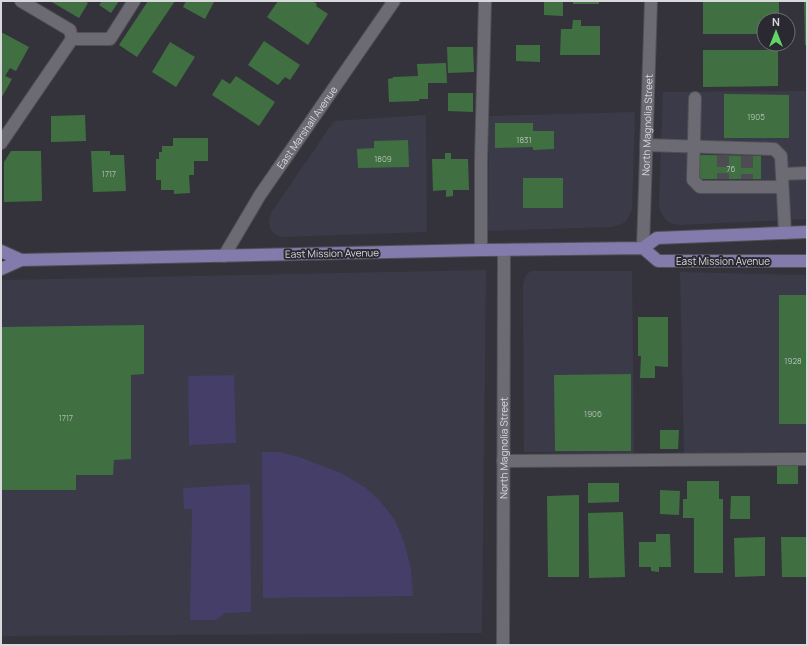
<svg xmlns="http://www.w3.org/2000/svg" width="808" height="646" font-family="Manrope,sans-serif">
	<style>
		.built { fill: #3b3a48 }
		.green { fill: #443e68 }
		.building { fill: #407041 }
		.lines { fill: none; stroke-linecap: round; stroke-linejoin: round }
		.minor-tunnel { stroke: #4d4c53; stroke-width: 12; stroke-dasharray: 12 6; stroke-linecap: butt }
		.minor-casing { stroke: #515056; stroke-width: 14 }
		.major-casing { stroke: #515056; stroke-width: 14 }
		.minor { stroke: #6c6b74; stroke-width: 12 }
		.major { stroke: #827bac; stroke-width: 12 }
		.labels { text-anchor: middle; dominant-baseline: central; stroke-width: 4; stroke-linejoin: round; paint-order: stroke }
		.number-label { font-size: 8px; fill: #b2beb6 }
		.street-label { font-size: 10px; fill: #d8d8dd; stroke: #2a2931 }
	</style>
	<rect width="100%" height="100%" fill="#34333b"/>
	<!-- built -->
	<path class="built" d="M807 91V219L681 225 670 223 666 220 660 211 659 203 663 92Z
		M635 112 632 209 627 220 622 224 612 227 488 231 489 116Z
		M426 115 427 232 281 237 275 234 270 229 269 222 271 213 334 121Z
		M486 270 482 633 1 636V280Z
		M531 271H632L634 453 524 452 523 284 526 275Z
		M680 272 807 275V451L684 453Z"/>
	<!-- green -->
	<path class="green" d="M234 375 236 443 189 445 188 376Z
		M262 452H280L299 457 341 473 366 488 379 500 395 520 405 545 411 569 413 596 263 598Z
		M250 484 251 612 225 613 216 620H190L192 509H184L183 488Z"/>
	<!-- building -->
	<path class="building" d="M50 1H84L88 3 79 18Z
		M102 1H119L111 13 99 5Z
		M148 1H175L137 57 119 45Z
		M186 1H212L214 2 205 19 183 7Z
		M278 1H312L317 4 316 6 328 14 308 45 267 17Z
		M544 1H563V16L544 15Z
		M573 1H599V4H573Z
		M703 1H779V20H764V34H703Z
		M804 1H807V45H805Z
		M573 20H581V26H600V55H560L561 29H572Z
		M1 32 29 47 16 71 10 68 5 76 12 79 2 97 1 96Z
		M264 41 300 65 290 80 285 77 278 85 248 65Z
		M170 42 195 57 176 87 152 72Z
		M516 45H540V62L516 61Z
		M447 47H473L474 72 448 73Z
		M703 50H778V86L703 87Z
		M446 63 447 83H428V99H419V101L389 102 388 79 393 78V77L418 76 417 64Z
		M236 76 275 102 259 126 212 95 222 79 230 84Z
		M448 93H473V112L448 111Z
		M724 94 789 95V138H724Z
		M85 115 86 141 51 142V116Z
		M495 123H533V131H554V149L533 150V147L495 148Z
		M173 138H208V161H194V175H189L190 193 174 194V190H161V180H156V159H159V152H162V146H173Z
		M408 140 409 167 358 168 357 149 374 148V141Z
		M11 151H41L42 201 4 202V162Z
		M91 151H110V155H124L126 191 93 192Z
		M445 153H451V159H468L469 190H453V196L446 197V190L433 191 432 159H445Z
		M700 155 761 156V179H700Z
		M523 178H563V208H523Z
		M779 295H807V424H779Z
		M638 317H668V367L655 366V378H640L641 356H638Z
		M144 325V374L131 375V459L114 460 113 475H76V490H1V327Z
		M631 374V451H555L554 375Z
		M660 430H679L678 449H660Z
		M777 465H798V484H777Z
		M687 481H719V499H723V573H694V518H683V499H687Z
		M588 483H619V502L588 503Z
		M660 490 680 491 679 515 660 514Z
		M579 495V577H548L547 496Z
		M731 496H750V519H730Z
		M623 512 625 577 589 578 588 513Z
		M656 534H670L671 567H659V572L651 571V567H639V542H656Z
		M765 537V576L735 577 734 538Z
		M781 537H807V577H782Z"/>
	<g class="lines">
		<!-- minor-tunnel -->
		<path class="minor-tunnel" d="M723 155V179
			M747 156V179"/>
		<!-- minor casing -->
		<g class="minor-casing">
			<g id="minor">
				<path d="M72 39H110L134 1"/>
				<path d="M695 98 693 180 700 187H782"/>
				<path d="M1 143 72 39 70 30 21 1"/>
				<path d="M646 145 774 149 781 156 785 233"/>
				<path d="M782 174 807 173"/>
				<path id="s1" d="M643 248 651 1"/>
				<path d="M481 250V161L485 1"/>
				<path id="s2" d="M224 256 260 195 394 1"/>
				<path d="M503 461 807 459"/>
				<path id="s3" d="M503 645 504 250"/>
			</g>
		</g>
		<!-- major casing -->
		<g class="major-casing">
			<path id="major" d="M643 248 658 261H807
				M1 251 21 260
				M1 269 21 260 481 250 643 248 657 238 807 232"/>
		</g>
		<!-- minor -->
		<use href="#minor" class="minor"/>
		<!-- major -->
		<use href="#major" class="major"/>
	</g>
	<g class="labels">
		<!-- number labels -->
		<g class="number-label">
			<text x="756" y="116">1905</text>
			<text x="524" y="139">1831</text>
			<text x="383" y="158">1809</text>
			<text x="731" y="168">76</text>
			<text x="109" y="173">1717</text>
			<text x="793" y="360">1928</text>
			<text x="593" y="413">1906</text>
			<text x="66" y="417">1717</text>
		</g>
		<!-- street labels -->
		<g class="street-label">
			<text stroke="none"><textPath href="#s1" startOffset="123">North Magnolia Street</textPath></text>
			<text stroke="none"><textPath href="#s2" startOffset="153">East Marshall Avenue</textPath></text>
			<text transform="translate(332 253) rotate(-1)">East Mission Avenue</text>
			<text x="723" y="261">East Mission Avenue</text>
			<text stroke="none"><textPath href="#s3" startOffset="197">North Magnolia Street</textPath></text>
		</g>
	</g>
	<!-- border -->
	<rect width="808" height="646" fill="none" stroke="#d8d8dd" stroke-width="4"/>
	<!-- north arrow -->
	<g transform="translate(776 32)"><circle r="19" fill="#2a2931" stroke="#706f76"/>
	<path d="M0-3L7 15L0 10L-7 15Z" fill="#63d468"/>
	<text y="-6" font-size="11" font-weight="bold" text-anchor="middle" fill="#d8d8dd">N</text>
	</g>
</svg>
